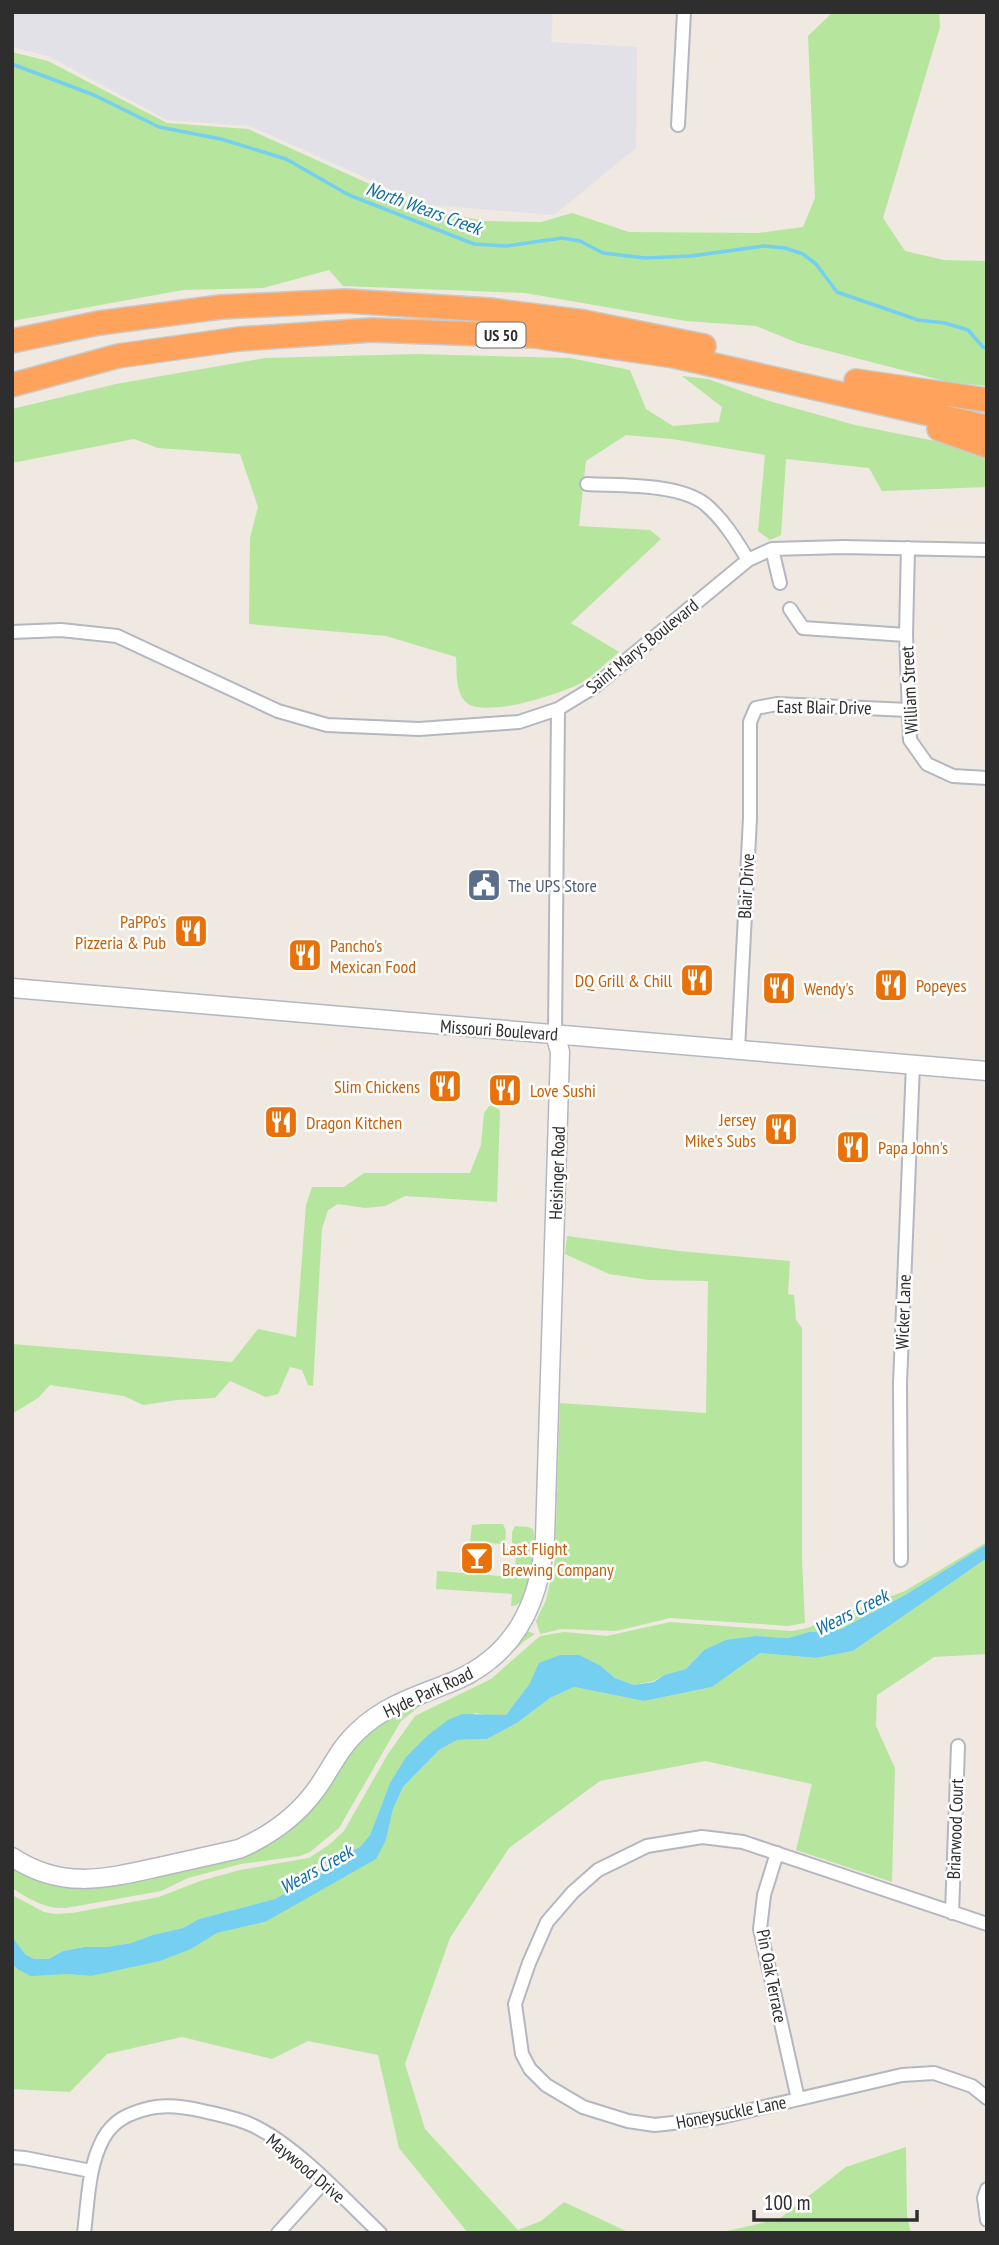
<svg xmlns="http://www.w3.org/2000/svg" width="999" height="2245" font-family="'PT Sans Narrow',sans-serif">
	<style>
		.industrial { fill: #e3e1e8 }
		.green { fill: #b6e59e }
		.water { fill: #75cff0 }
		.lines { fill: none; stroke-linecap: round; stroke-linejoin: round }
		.stream { stroke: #75cff0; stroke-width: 3.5 }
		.street-casing { stroke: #b4b7c1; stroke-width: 16 }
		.secondary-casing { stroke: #b4b7c1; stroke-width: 21 }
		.highway-casing { stroke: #c9c9c9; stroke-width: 26 }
		.street { stroke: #fff; stroke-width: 12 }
		.secondary { stroke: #fff; stroke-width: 18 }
		.highway { stroke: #ffa35c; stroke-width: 23 }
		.labels { text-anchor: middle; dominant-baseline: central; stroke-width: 5; stroke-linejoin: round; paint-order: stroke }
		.shield { fill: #fff; stroke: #6d6d6d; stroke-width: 2 }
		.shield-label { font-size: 16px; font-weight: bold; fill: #2e2e2e }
		.street-label { font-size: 18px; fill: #2e2e2e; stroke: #fff }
		.service-label { font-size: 18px; fill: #4e5e75; stroke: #fff; text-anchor: start }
		.food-label { font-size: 18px; fill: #c56008; stroke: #fff; text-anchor: start }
		.water-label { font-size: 19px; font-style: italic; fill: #0d6fa3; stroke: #fff }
	</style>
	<rect width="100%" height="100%" fill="#efe9e1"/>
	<!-- industrial -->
	<path class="industrial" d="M12 12H553L551 42 637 47 636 148 554 215 426 205 250 126 167 120 48 56 12 47Z"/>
	<!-- green -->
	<path class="green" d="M833 12H939L940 27 883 218 905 251 944 260 987 261V386L948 382 798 343 756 326 686 321 525 293 343 286 329 270 263 288 183 290 12 321V52L48 61 167 123 248 129 425 209 485 221 541 222 572 213 629 232 758 233 803 227 815 198 808 36Z
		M417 354 570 358 630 370 646 409 673 426 719 422 722 407 682 376 708 379 769 401 855 425 940 442 987 460V487L882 491 869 468 786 459 781 535 770 540 758 531 765 455 672 439 626 435 586 461 579 526 650 530 661 539 571 623 619 652C607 662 594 675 581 683 560 694 487 718 467 703 455 693 457 672 456 657L386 636 249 624 250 538 258 507 240 454 158 448 134 439 12 463V409L116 384 265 358Z
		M490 1105 500 1110 497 1202 405 1196 385 1206 365 1208 338 1204 328 1210 322 1229 313 1386 308 1385 302 1370 290 1367 278 1394 266 1397 230 1381 215 1398 177 1400 143 1405 124 1396 50 1385 38 1398 12 1414V1344L232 1362 258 1329 296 1337 306 1205 312 1187H344L364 1173H470L481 1145 484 1113Z
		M567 1236 679 1251 790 1261 788 1294 794 1295 796 1320 802 1328V1560L805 1623 788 1626 670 1618 616 1631 561 1629 540 1634 536 1621 546 1600 555 1560 560 1403 706 1413 708 1281 649 1280 609 1274 565 1254Z
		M482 1524H503L506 1531 505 1544 470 1542 472 1525Z
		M515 1526 528 1527 533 1529C537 1546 533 1607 511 1606L512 1594 436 1589 437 1571 514 1577 517 1546 512 1545V1532Z
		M987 1542V1544L905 1595 841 1629 826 1632H809L788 1638 756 1636 704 1650 686 1669 664 1675 654 1681 634 1685 615 1678 601 1666 530 1683 506 1715 493 1716 475 1713 390 1783 370 1835 360 1847 339 1857 328 1870 275 1899 199 1919 183 1928 154 1935 131 1943 107 1947H84L63 1951 50 1959H34L25 1954 14 1942 12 1937V1895L44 1912 55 1914 72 1913 159 1897 200 1881 240 1870 309 1858 330 1844 344 1831 388 1754 415 1716 491 1679 540 1636 564 1632 607 1636 670 1622 792 1631 807 1628 905 1591Z
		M987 1558V1654L934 1657 877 1695 876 1726 895 1768 892 1882 796 1850 812 1784 705 1761 600 1781 509 1848 450 1938 405 2064 425 2129 518 2230 541 2221 564 2202 630 2233H468L399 2148 378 2055 308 2041 272 2059 182 2037 107 2054 70 2092 12 2089V1963L17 1969 91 1976 191 1949 217 1933 265 1922 386 1840 393 1809 403 1787 439 1750 457 1740 487 1739 517 1723 550 1698 574 1687 644 1701 712 1687 760 1653 816 1658 853 1651Z
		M527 1631 535 1634 523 1642 501 1664 473 1684 420 1706 401 1721 339 1828 310 1852 300 1856 241 1864 188 1878 161 1891 66 1908C45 1909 29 1899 12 1888V1866C32 1873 52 1883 73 1887 99 1891 126 1883 151 1877 199 1868 258 1862 294 1825 302 1817 309 1806 317 1796 339 1767 359 1740 389 1718L515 1646Z
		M906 2147 907 2216 911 2233H719L779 2219 846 2167Z"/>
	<!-- water -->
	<path class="water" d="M987 1544V1558L853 1651 816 1658 760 1653 712 1687 644 1701 574 1687 550 1698 517 1723 487 1739 457 1740 439 1750 403 1787 393 1809 386 1840 376 1859 265 1922 217 1933 191 1949 160 1961 91 1976 68 1974 31 1976 17 1969 12 1963V1937L25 1954 34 1959H49L63 1951 84 1947H107L131 1943 153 1935 183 1928 199 1919 275 1899 327 1870 339 1857 360 1847 370 1835 390 1783 406 1757 427 1736 448 1720 462 1714 506 1715 530 1683 539 1663 560 1655H579L601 1666 615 1678 634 1685 654 1682 664 1675 686 1669 704 1650 726 1640 756 1636 788 1638 809 1632H826L841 1629 905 1595Z"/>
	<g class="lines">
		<!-- stream -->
		<path class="stream" d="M12 64 94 95 159 127 221 139 286 159 349 195 474 244 506 246 562 238 580 241 603 253 645 258 691 256 764 246 785 248 803 254 816 264 837 292 918 320 945 323 968 330 983 347 987 348"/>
		<!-- street casing -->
		<g class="street-casing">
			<path id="street" d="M678 125 684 12
				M587 484C620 486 678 483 705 504 723 519 736 540 748 560
				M908 548 906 635 910 740 927 764 953 776 987 778
				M772 549 780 583
				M790 609 803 628 906 635
				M12 632 61 630 117 636 278 711 327 725 419 729 519 722 558 709 594 687 748 560 772 549 843 547 987 550
				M555 1034 558 709
				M738 1049 750 818V722L756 708 777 704 908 710
				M901 1560 900 1383 913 1064
				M777 1853 764 1895 760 1929 798 2099
				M952 1913 958 1746
				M987 1924 743 1842 702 1837 647 1846 598 1870 573 1892 547 1922 529 1963 515 2004 522 2054 530 2069 546 2085 583 2107 628 2121 655 2125 717 2118 902 2075 934 2073 972 2086 987 2098
				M12 2157 25 2158 91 2171
				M987 2189 984 2198 987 2220
				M84 2233C88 2202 88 2167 103 2139 114 2119 130 2113 150 2108 167 2104 186 2107 203 2111 220 2115 238 2118 254 2126 299 2148 343 2198 380 2233
				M278 2233 325 2181"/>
		</g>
		<!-- secondary casing -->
		<g class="secondary-casing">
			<path id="secondary" d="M12 988 987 1071
				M12 1857C62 1890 105 1879 159 1867 186 1861 212 1855 239 1849 269 1836 295 1818 315 1791 330 1771 339 1748 358 1731 385 1705 419 1695 452 1682 516 1656 540 1602 545 1538L560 1052 555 1034"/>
		</g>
		<!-- highway casing -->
		<g class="highway-casing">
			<path id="highway" d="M12 341 99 323 221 307 346 301 490 310 584 322 704 346
				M856 381 987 400
				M12 385 118 356 239 339 372 330 534 336 674 356 987 427
				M939 429 987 446"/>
		</g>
		<!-- street -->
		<use href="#street" class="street"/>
		<!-- secondary -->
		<use href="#secondary" class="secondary"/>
		<!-- highway -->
		<use href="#highway" class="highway"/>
	</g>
	<!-- icons -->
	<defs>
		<g id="civic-square" transform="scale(1.75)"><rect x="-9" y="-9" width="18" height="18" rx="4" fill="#5c6f8a" stroke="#fff"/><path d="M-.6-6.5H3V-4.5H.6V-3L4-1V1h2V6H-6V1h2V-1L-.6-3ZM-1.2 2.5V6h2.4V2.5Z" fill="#fff"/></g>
		<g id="restaurant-square" transform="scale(1.75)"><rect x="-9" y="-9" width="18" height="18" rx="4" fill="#e8710a" stroke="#fff"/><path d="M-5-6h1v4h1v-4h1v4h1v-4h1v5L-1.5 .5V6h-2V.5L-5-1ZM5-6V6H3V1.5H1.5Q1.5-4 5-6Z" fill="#fff"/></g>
		<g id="bar-square" transform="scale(1.75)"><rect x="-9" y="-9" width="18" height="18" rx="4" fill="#e8710a" stroke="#fff"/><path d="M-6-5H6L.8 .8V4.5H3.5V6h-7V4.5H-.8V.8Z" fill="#fff"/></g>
	</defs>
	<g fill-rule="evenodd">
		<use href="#civic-square" x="484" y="885"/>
		<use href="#restaurant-square" x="191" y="931"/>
		<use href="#restaurant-square" x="305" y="955"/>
		<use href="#restaurant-square" x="697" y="980"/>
		<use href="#restaurant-square" x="891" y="985"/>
		<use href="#restaurant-square" x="779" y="988"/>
		<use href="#restaurant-square" x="445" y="1086"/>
		<use href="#restaurant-square" x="505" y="1090"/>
		<use href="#restaurant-square" x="281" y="1122"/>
		<use href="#restaurant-square" x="781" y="1129"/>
		<use href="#restaurant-square" x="853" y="1147"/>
		<use href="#bar-square" x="477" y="1558"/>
	</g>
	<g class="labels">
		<!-- shield labels -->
		<rect class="shield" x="476.5" y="322.5" width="49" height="25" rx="5"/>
		<g class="shield-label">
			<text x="501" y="335">US 50</text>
		</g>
		<!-- street labels -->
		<g class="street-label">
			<text transform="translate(642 646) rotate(-39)">Saint Marys Boulevard</text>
			<text transform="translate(909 690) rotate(-93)">William Street</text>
			<text transform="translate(824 707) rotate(1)">East Blair Drive</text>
			<text transform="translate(746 886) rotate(-87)">Blair Drive</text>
			<text transform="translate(499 1030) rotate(4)">Missouri Boulevard</text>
			<text transform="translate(557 1173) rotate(-88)">Heisinger Road</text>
			<text transform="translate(903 1312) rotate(-88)">Wicker Lane</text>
			<text transform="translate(428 1692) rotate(-25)">Hyde Park Road</text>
			<text transform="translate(955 1829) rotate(-88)">Briarwood Court</text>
			<text transform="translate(772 1976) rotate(79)">Pin Oak Terrace</text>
			<text transform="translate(731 2112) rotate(-11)">Honeysuckle Lane</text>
			<text transform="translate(306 2168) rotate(40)">Maywood Drive</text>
		</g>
		<!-- service labels -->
		<g class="service-label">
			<text x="508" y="885">The UPS Store</text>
		</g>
		<!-- food labels -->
		<g class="food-label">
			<text x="166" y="921" text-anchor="end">PaPPo's<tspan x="166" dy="21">Pizzeria &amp; Pub</tspan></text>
			<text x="330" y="945">Pancho's<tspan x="330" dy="21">Mexican Food</tspan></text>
			<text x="672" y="980" text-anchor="end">DQ Grill &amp; Chill</text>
			<text x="916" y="985">Popeyes</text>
			<text x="804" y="988">Wendy's</text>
			<text x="420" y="1086" text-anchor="end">Slim Chickens</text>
			<text x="530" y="1090">Love Sushi</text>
			<text x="756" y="1119" text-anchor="end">Jersey<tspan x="756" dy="21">Mike's Subs</tspan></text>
			<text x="306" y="1122">Dragon Kitchen</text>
			<text x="878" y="1147">Papa John's</text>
			<text x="502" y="1548">Last Flight<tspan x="502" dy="21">Brewing Company</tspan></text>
		</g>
		<!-- water labels -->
		<g class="water-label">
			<text transform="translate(424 208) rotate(20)">North Wears Creek</text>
			<text transform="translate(851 1612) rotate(-27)">Wears Creek</text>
			<text transform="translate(316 1869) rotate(-29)">Wears Creek</text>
		</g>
	</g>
	<!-- border -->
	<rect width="999" height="2245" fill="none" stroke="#2e2e2e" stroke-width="28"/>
	<!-- scale -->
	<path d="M754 2210v10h163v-10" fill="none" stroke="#2e2e2e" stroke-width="3.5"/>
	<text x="764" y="2210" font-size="21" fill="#2e2e2e" stroke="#ffffff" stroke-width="5" paint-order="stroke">100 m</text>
</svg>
